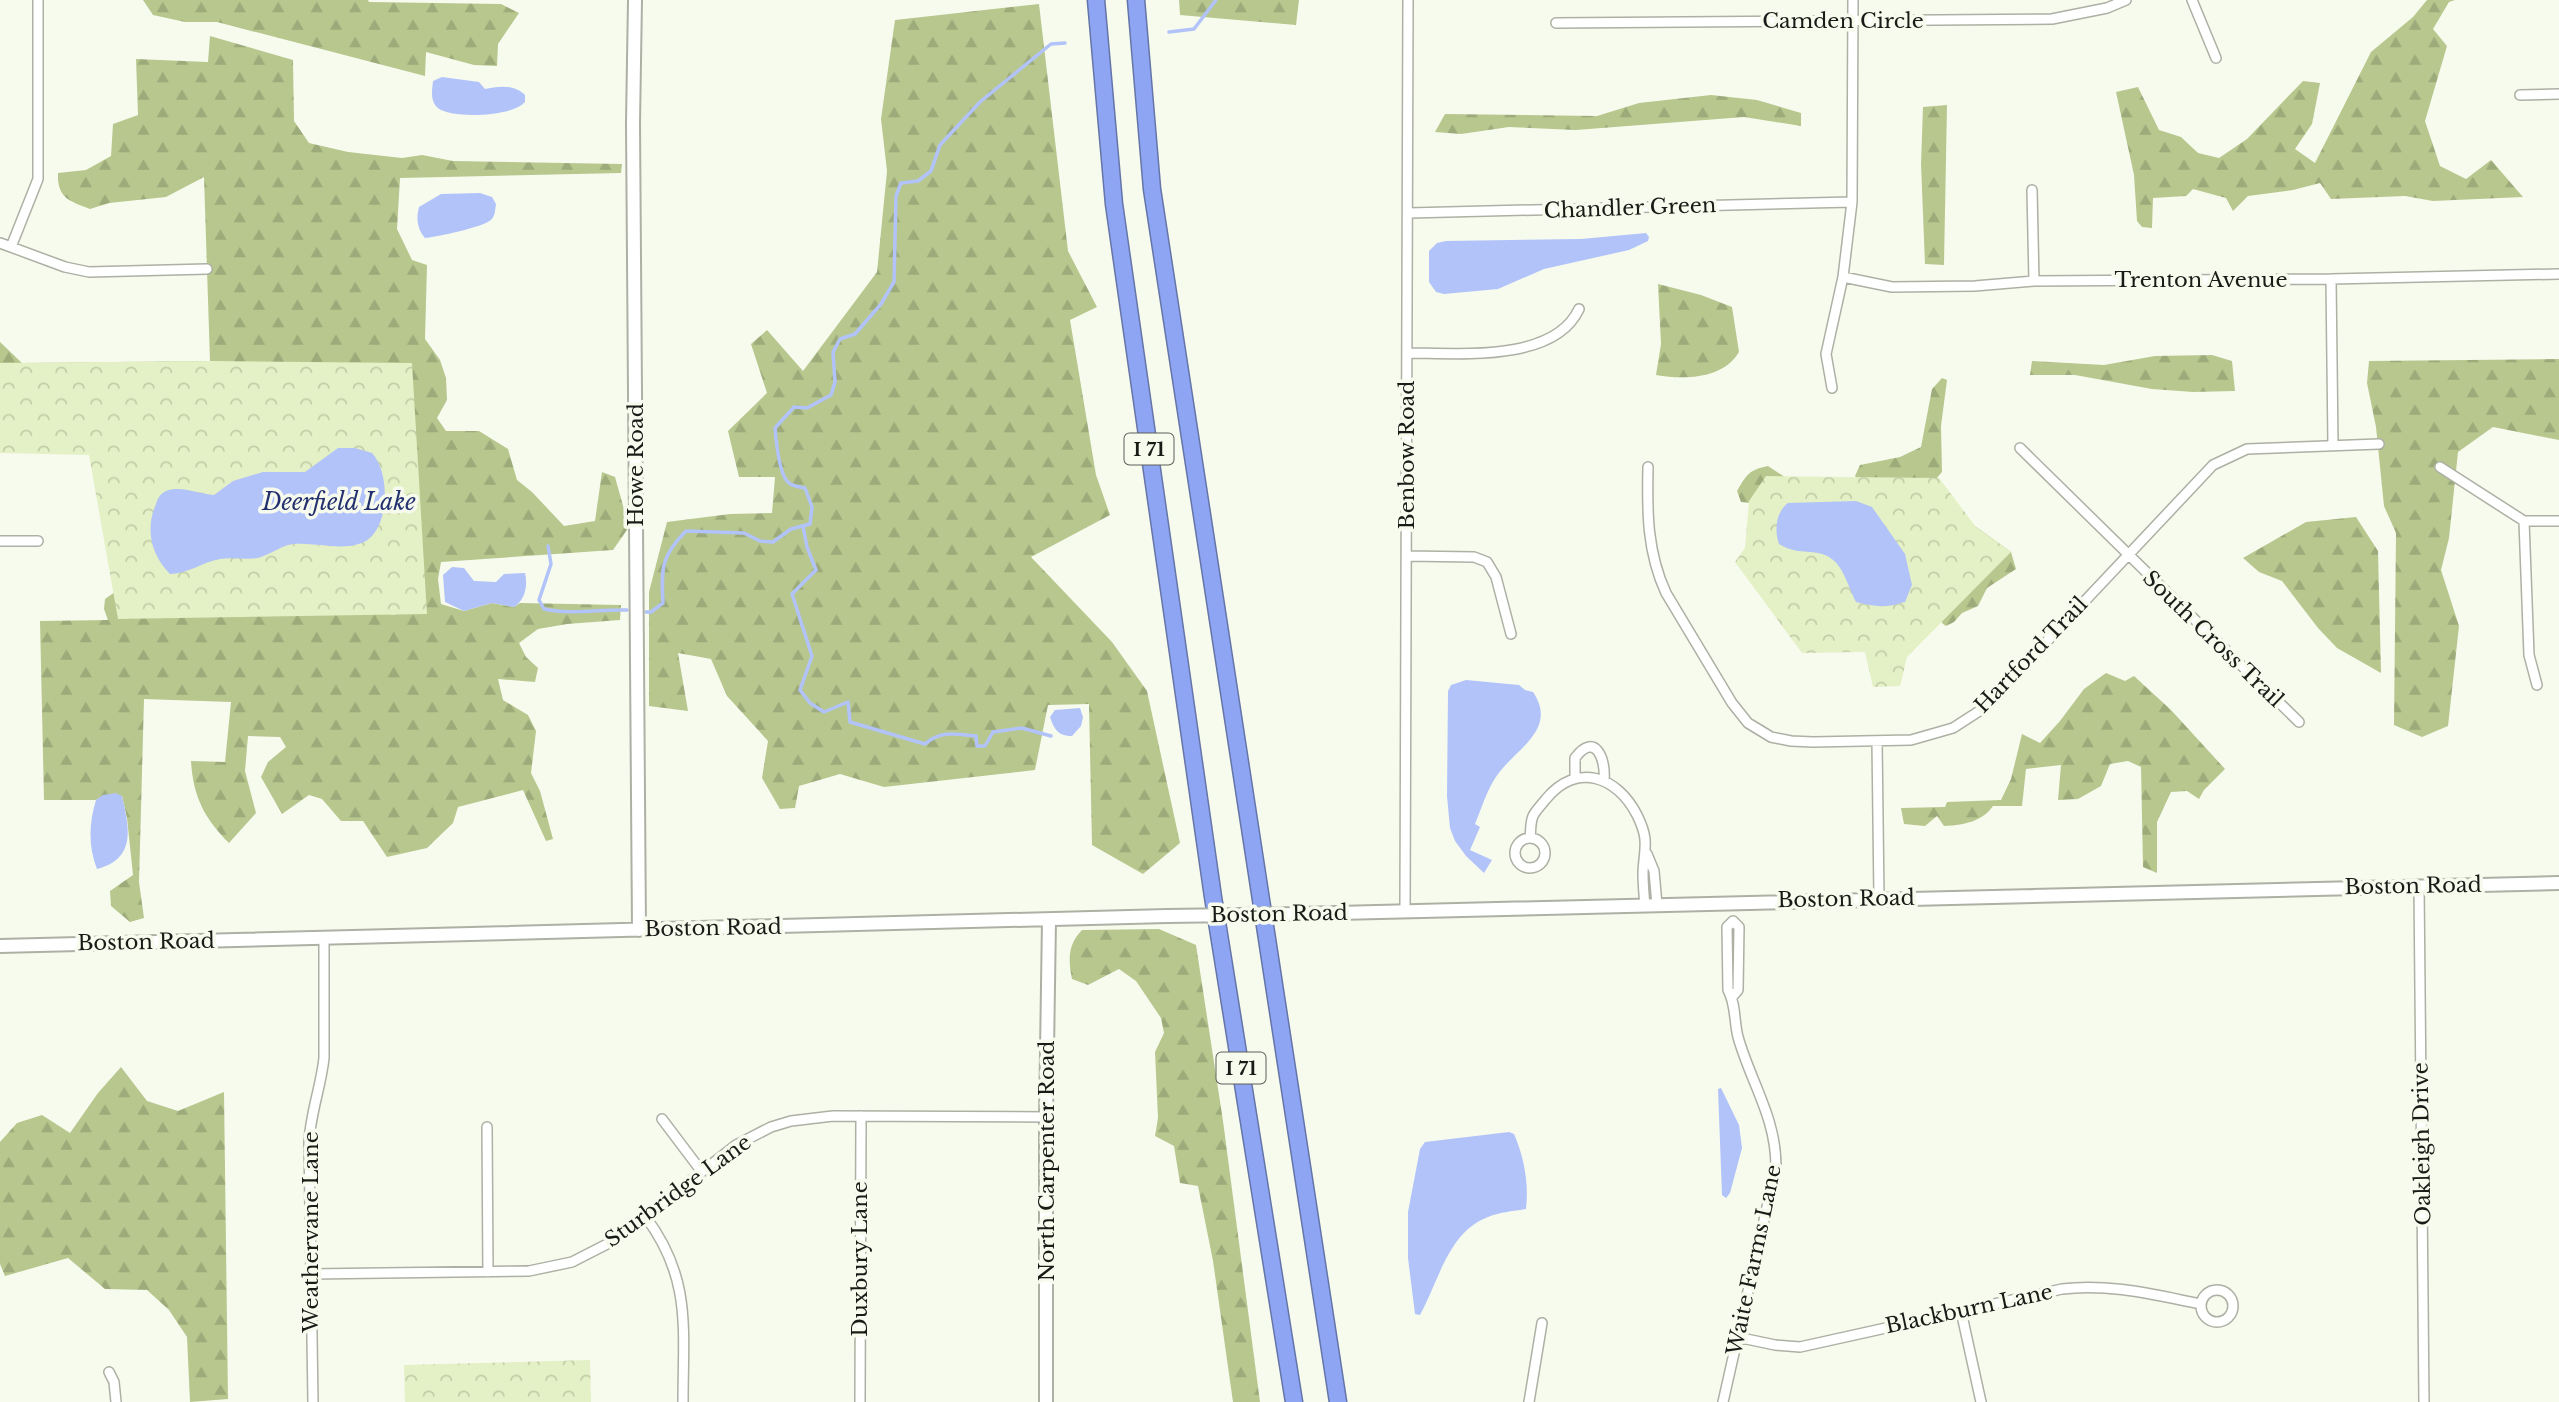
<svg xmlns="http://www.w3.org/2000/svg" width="2559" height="1402" font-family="'Libre Baskerville',serif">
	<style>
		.forest { fill: url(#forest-firs) }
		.park { fill: url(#park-crowns) }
		.water { fill: #b2c3f9 }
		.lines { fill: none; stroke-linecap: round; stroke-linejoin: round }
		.stream { stroke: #b2c3f9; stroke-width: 3.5 }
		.street-casing { stroke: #adb0a4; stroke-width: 12 }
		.secondary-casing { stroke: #adb0a4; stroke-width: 16 }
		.highway-casing { stroke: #6575a7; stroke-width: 19 }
		.street { stroke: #fff; stroke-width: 9 }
		.secondary { stroke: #fff; stroke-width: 12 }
		.highway { stroke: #8ea5f4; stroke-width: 16 }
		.secondary-bridge-casing { stroke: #adb0a4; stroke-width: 16; stroke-linecap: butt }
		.secondary-bridge { stroke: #fff; stroke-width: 12 }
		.labels { text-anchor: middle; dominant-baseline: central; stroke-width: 7; stroke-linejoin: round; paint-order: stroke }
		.shield { fill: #f7fbee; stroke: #5c5e58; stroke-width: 2 }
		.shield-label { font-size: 19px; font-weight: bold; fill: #1a1b17 }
		.street-label { font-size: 21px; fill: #1a1b17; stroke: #f7fbee }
		.water-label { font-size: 23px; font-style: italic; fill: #24316f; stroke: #f7fbee }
	</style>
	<defs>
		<pattern id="forest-firs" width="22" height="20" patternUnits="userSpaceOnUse" patternTransform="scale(1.75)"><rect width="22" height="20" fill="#b7c78e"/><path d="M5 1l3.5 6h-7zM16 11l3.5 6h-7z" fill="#9daa7a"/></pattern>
		<pattern id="park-crowns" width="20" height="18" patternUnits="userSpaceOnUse" patternTransform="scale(1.75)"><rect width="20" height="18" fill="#e4f0c5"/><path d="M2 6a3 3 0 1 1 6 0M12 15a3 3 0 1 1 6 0" fill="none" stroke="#c3cda8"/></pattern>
	</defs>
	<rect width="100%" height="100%" fill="#f7fbee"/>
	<!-- forest -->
	<path class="forest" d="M143 0H368L369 2 501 4 519 13 498 44 497 66 474 65 426 52 425 76 217 22H185L153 15Z
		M1179 0H1299L1296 25 1180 15Z
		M2427 0H2455L2449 2 2433 29 2447 46 2425 121 2440 166 2466 179 2491 160 2523 197 2433 201 2405 196 2331 199 2320 183 2293 190 2248 196 2233 211 2226 198 2193 189 2186 196 2153 198 2152 228 2142 227 2137 221 2134 175 2116 92 2138 87 2159 130 2181 137 2198 153 2219 158 2247 139 2303 81 2320 83 2312 124 2295 149 2315 163 2371 52 2413 17Z
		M1039 4 1068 251 1097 307 1070 320 1096 475 1110 515 1031 557 1112 642 1147 691 1180 843 1143 874 1092 845 1089 704 1048 705 1035 770 884 787 840 774 799 786 795 808 780 809 762 778 768 741 727 696 711 659 678 653 688 711 649 706V592L667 522 730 514 772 513 775 477H739L728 431 767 393 751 344 767 330 803 371 877 272 887 171 881 119 895 20Z
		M210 36 293 60 294 121 309 143 348 152 402 158 422 155 453 161 622 164 621 173 400 178 397 229 412 260 427 265 425 339 440 360 446 378 447 400 437 418 446 431H479L508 449 517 480 532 492 564 526 595 521 602 472 615 477 629 527 613 550 441 562 438 579 441 604 464 611 492 603 514 607 520 603 621 605 620 620 567 624 538 629 519 643 526 657 538 668 535 682 498 679 503 700 528 715 536 731 531 773 540 791 553 839 546 841 523 790 458 807 453 823 427 848 387 857 363 821H341L322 799 309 795 282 814 261 777 268 762 286 747 280 737 248 736 245 771 256 813 229 843C204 818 193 796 191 761L225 762 231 702 144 699 139 882 144 918 130 922 111 906 110 891 133 875 127 818 122 796 104 795 96 800H44L40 621 108 620 104 609 105 599 129 582 396 615 0 402V342L22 363 210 361 204 177 166 197 109 203 90 209C69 201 57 198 58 173L86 170 111 156 113 124 138 115 136 59 208 62Z
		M1711 95 1757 100 1801 113V126L1744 117 1576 130 1509 127 1461 134 1435 132 1445 114 1597 116 1639 103Z
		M1947 105 1944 265 1925 264 1921 164 1923 107Z
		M1658 284 1701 295 1732 307 1739 352C1723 379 1685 380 1656 375L1661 344Z
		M2212 355 2232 361 2235 391 2193 392 2152 389 2075 375H2030L2032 361 2104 365 2155 356Z
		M2559 359V440L2493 427 2458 452 2449 538 2441 570 2459 626 2448 726 2422 737 2394 725 2396 533 2384 506 2376 427 2367 383 2369 361Z
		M1942 378 1947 380 1941 426 1942 472 1924 493 1863 484 1855 476 1860 465 1900 457 1921 447 1932 389Z
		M1768 466 1803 489 1759 504 1741 502 1737 491C1747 474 1749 470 1768 466Z
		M2356 517 2378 551 2381 673 2337 648 2318 628 2282 581 2259 572 2243 558 2306 522Z
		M1975 526 2011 552 2016 569 1987 588 1978 606 1962 613 1954 622 1946 626 1942 623 1941 606Z
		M2106 673 2125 681 2134 676 2171 710 2225 769 2204 790 2199 799 2187 791 2171 792 2157 822V873L2143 867 2141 767 2128 761 2110 764 2101 786 2078 799 2058 800 2061 765 2026 769 2022 806H1993C1982 822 1963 825 1944 826L1937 816 1925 826 1904 824 1901 808 1945 807 1947 802 2001 800 2011 779 2022 734 2040 743 2060 721 2084 689Z
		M1159 929 1196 945 1223 1121 1260 1402H1233L1213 1261 1198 1186 1180 1183 1174 1146 1155 1136 1158 1118 1155 1052 1164 1033 1161 1018 1136 981 1119 969 1088 985 1072 979C1068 959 1068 944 1082 930Z
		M121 1067 147 1101 178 1111 224 1092 228 1399 190 1402 187 1337 169 1310 147 1290 105 1289 68 1258 5 1276 0 1264V1142L17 1123 42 1115 70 1133 98 1093Z"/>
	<!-- park -->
	<path class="park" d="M211 361 412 363 427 614 118 619 89 455 0 453V363Z
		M1766 476 1939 478 1976 527 2011 552 1907 657 1900 686 1873 687 1865 652 1802 653 1735 562 1745 548 1749 501Z
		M590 1360 591 1402H405L404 1365Z"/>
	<!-- water -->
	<path class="water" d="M442 77 479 82 485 89C498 86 514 84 525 95V102C512 117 451 119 438 108 430 101 432 91 433 81Z
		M480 193 492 197 496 204C495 211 495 216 491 220 483 227 437 237 425 238 417 228 416 219 419 207L441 194Z
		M1646 233 1649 237 1648 241 1629 250 1544 269 1498 289 1444 294 1436 292 1429 282V251L1437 243 1446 241 1581 239Z
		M338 448H355L372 453C391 473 390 532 362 543 340 551 315 542 293 544 280 546 270 555 258 558 246 560 233 557 220 559 203 562 187 574 170 574 151 555 145 529 156 504 158 498 160 494 166 491 180 485 199 494 214 495L233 481 263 472H305Z
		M1856 501 1872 507 1905 554 1912 585 1905 602C1886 608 1875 607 1856 602 1844 578 1842 554 1811 552 1798 551 1790 551 1779 544 1774 530 1776 512 1788 503Z
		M452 567 464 568 474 581 496 582 504 574 525 573C528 586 525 600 514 607L492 603 464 611 445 602 443 575Z
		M1466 680 1519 685 1525 690 1533 692C1558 729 1517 748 1498 774 1487 789 1482 807 1475 824L1480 827 1470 850 1492 860 1484 873 1466 856 1455 841 1450 828 1447 796 1448 691 1451 685Z
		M1080 708 1083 717 1081 726 1072 736C1058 736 1054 729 1050 717L1055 710Z
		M116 793 122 796C129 827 137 859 97 869 88 846 89 823 96 800L103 795Z
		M1721 1088 1739 1125 1742 1148 1730 1193 1726 1198 1722 1195 1718 1089Z
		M1509 1132 1514 1134C1524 1157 1529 1183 1526 1209 1514 1211 1500 1212 1488 1217 1448 1232 1439 1281 1420 1315L1415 1314 1408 1258V1212L1420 1149 1425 1142Z"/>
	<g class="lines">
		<!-- stream -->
		<path class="stream" d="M1169 32 1194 29 1216 0
			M803 526 807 547 816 570 792 594 812 656 800 690 810 703 824 712 848 702 850 722 925 744C941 730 956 734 976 736L977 746H985L993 732 1022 728 1051 736
			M548 546 551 564 539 600 544 609C572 615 599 609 627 610
			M646 612H651L663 603C661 569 661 556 686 531L744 533 760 541 773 542 791 529 810 524 812 507 805 488C800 487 792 486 789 483 779 476 776 440 775 428L794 407 807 408 831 395 835 382 833 352 840 339 855 334 881 304 894 282 896 196 901 183 918 181 931 171 940 145 980 102 1051 44 1065 43"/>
		<!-- street casing -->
		<g class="street-casing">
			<path id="street" d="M2192 0 2216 58
				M1556 23 2052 19 2107 8 2126 0
				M2520 95 2559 94
				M2032 190 2034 281
				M1409 213 1852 202
				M0 243 65 267 89 272 207 269
				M11 247 38 179V0
				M1843 277 1892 287 1975 286 2034 281 2331 279 2559 274
				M2331 279 2333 445
				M1407 353C1457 353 1554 363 1579 309
				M1832 388 1826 354 1843 277 1852 202 1853 0
				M2020 448 2299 722
				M1648 467C1647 512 1647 552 1666 593L1732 703 1748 723 1771 737 1791 741 1813 742 1911 740 1953 728 1984 708 2213 465 2247 449 2379 444
				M2440 467 2524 521H2559
				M2524 521 2529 655 2537 685
				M0 541H38
				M1407 556 1474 557 1487 562 1496 577 1511 634
				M1877 741 1879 898
				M1575 778V758C1595 731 1606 759 1604 780
				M1515 853a15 15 0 1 1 30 0a15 15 0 1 1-30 0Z
				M1530 838C1531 831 1530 823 1533 816 1536 810 1542 804 1546 799 1577 762 1617 776 1637 815 1650 841 1644 848 1643 873 1643 884 1644 895 1645 906
				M1647 854 1654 871 1657 905
				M2419 886 2424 1402
				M1405 911 1408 0
				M662 1119 702 1172
				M487 1127 488 1272
				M645 1216C692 1278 683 1329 683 1402
				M311 1274 529 1271 572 1262 615 1240 736 1145 771 1127 791 1121 833 1116 1046 1117
				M2201 1306a16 16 0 1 1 32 0a16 16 0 1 1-32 0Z
				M1961 1311 1981 1402
				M1737 1337 1775 1345 1800 1347 2062 1289C2109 1283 2155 1295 2201 1304
				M109 1372 114 1382 116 1402
				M313 1402 309 1143C310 1114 321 1087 324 1058V938
				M860 1402 861 1116
				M1529 1402 1542 1323
				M1723 1402 1776 1167C1776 1117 1751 1083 1738 1037 1734 1022 1736 1004 1728 990L1727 927 1733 921 1739 927 1738 990 1732 997"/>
		</g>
		<!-- secondary casing -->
		<g class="secondary-casing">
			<path id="secondary" d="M635 0 633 123 639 930
				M1297 914 2559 883
				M0 946 1167 916
				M1046 1402V1117L1049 920"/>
		</g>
		<!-- highway casing -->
		<g class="highway-casing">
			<path id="highway" d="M1096 0 1114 204 1213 897 1294 1402
				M1136 0 1152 189 1338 1402"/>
		</g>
		<!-- street -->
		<use href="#street" class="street"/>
		<!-- secondary -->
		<use href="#secondary" class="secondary"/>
		<!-- highway -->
		<use href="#highway" class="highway"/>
		<!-- secondary-bridge casing -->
		<g class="secondary-bridge-casing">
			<path id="secondary-bridge" d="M1167 916 1297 914"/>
		</g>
		<!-- secondary-bridge -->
		<use href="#secondary-bridge" class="secondary-bridge"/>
	</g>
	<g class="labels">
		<!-- shield labels -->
		<g class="shield">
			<rect x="1124.5" y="433.5" width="49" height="31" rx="5"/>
			<rect x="1216.5" y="1052.5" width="49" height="31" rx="5"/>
		</g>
		<g class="shield-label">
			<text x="1149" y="449">I 71</text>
			<text x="1241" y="1068">I 71</text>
		</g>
		<!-- street labels -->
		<g class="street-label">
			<text x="1843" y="21">Camden Circle</text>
			<text transform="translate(1630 208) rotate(-2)">Chandler Green</text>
			<text x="2201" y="280">Trenton Avenue</text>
			<text transform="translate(1407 455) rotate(-90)">Benbow Road</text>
			<text transform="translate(636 465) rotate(-90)">Howe Road</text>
			<text transform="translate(2213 639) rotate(44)">South Cross Trail</text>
			<text transform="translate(2031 655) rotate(-46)">Hartford Trail</text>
			<text transform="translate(2413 886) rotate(-1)">Boston Road</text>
			<text transform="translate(1846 899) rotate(-1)">Boston Road</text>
			<text transform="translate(1279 914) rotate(-1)">Boston Road</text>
			<text transform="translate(713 928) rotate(-1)">Boston Road</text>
			<text transform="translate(146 942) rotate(-1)">Boston Road</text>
			<text transform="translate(2422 1144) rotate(-91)">Oakleigh Drive</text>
			<text transform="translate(1047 1161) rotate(-90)">North Carpenter Road</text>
			<text transform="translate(678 1191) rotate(-36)">Sturbridge Lane</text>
			<text transform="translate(311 1232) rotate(-90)">Weathervane Lane</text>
			<text transform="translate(860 1259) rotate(-90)">Duxbury Lane</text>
			<text transform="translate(1754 1260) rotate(-78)">Waite Farms Lane</text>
			<text transform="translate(1969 1309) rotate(-12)">Blackburn Lane</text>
		</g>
		<!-- water labels -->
		<g class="water-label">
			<text x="339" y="502">Deerfield Lake</text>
		</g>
	</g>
</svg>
